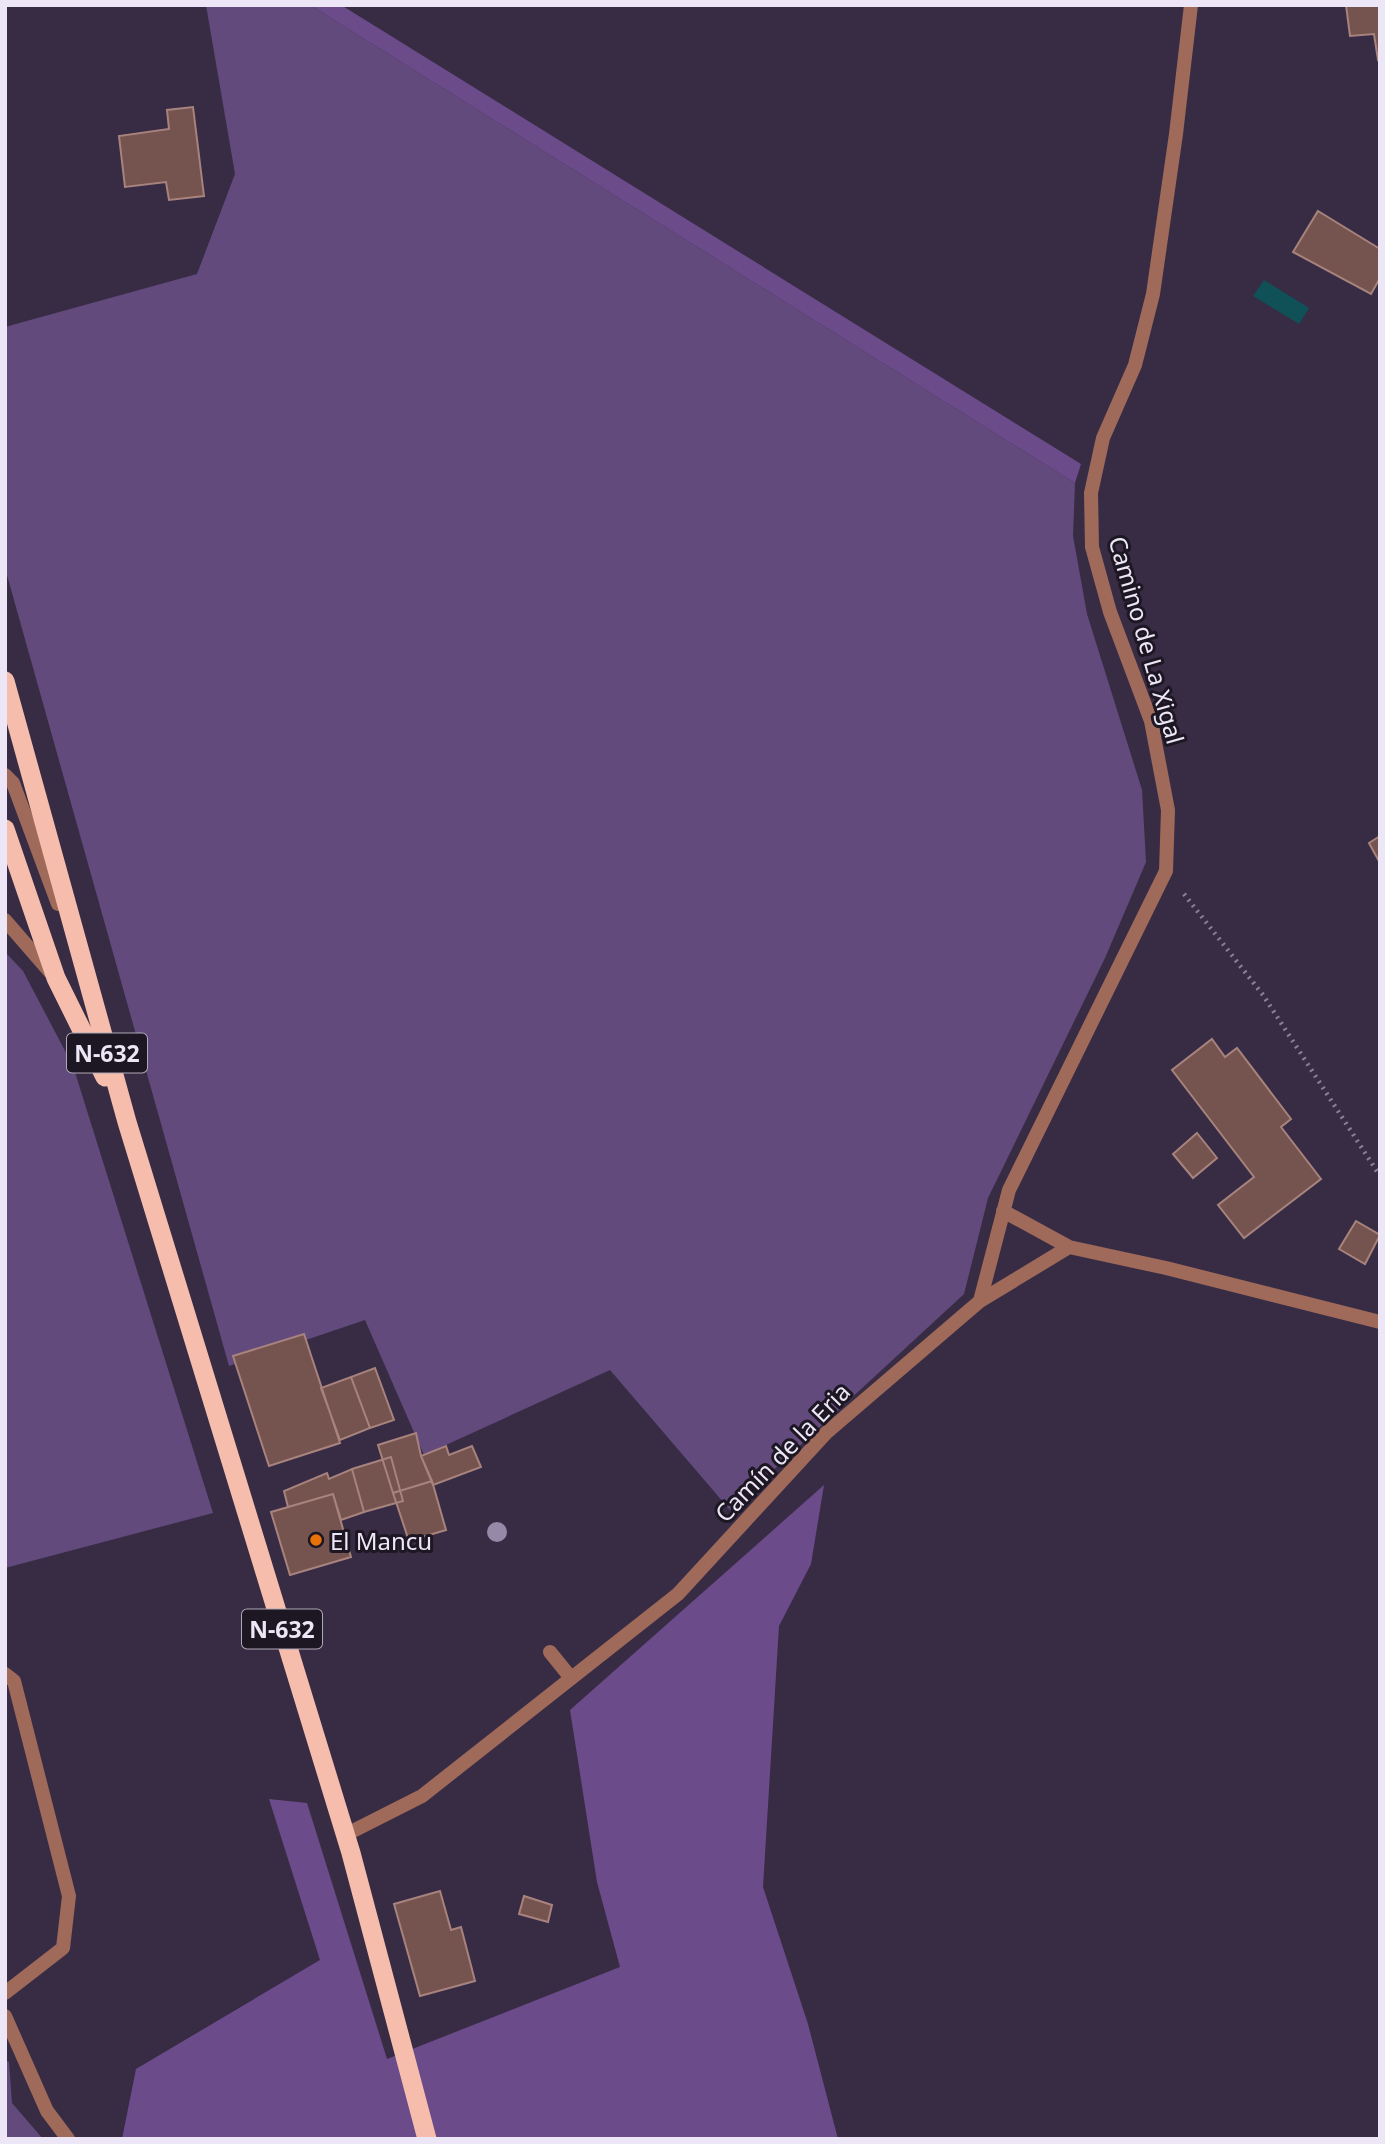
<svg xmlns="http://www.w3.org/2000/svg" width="1385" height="2144" font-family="'Noto Sans',sans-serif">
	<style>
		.green { fill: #634a7d }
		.forest { fill: #6b4b8a }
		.water { fill: #0f5156 }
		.building { fill: #75534e; stroke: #a8837e; stroke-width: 2 }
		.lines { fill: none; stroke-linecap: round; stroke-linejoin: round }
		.path { stroke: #8a8095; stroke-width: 4.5; stroke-dasharray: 2 5; stroke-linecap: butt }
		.service { stroke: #9f6a5a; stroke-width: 14 }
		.minor { stroke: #9f6a5a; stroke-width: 14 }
		.tertiary { stroke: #9f6a5a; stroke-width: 14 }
		.trunk { stroke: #f7bdac; stroke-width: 19 }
		.tree { fill: #9788a8 }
		.food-dot { fill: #e8710a; stroke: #1d1723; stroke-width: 2.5 }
		.labels { text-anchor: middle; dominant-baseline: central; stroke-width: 6; stroke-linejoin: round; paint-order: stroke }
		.shield { fill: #1d1723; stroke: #afa8b7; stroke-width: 2 }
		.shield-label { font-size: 23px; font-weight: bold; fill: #ede6f6 }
		.street-label { font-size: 24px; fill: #ede6f6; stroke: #1d1723 }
		.poi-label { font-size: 24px; fill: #ede6f6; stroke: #1d1723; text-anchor: start }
	</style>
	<rect width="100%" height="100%" fill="#382c45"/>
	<!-- green -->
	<path class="green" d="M206 5H310L1075 483 1073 536 1087 614 1142 790 1146 862 1105 958 988 1198 964 1294 730 1510 610 1370 424 1455 365 1320 229 1366 5 568V327L197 274 235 174Z
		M5 952 23 971 73 1066 213 1513 5 1568Z
		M5 2060 9 2062 12 2103 43 2139H5Z"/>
	<!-- forest -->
	<path class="forest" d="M310 5H341L1081 464 1075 483Z
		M824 1485 811 1564 779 1626 763 1887 808 2024 838 2139H122L136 2069 320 1960 269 1799 307 1803 387 2059 620 1967 597 1882 570 1710Z"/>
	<!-- water -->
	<path class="water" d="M1264 280 1309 308 1299 324 1253 296Z"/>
	<!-- building -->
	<path class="building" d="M1346 5H1380V59L1378 60 1374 34 1350 36Z
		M193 107 204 196 169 200 166 182 125 187 119 136 169 129 167 110Z
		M1318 211 1380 249V278L1371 294 1293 252Z
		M1380 836V863L1369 843Z
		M1212 1039 1225 1057 1237 1048 1291 1119 1281 1127 1321 1179 1244 1238 1218 1205 1254 1177 1172 1070Z
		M1197 1133 1217 1158 1193 1178 1173 1154Z
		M1356 1221 1380 1235 1365 1264 1339 1249Z
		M304 1334 340 1443 269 1466 233 1356Z
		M375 1368 394 1420 370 1428 351 1377Z
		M351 1377 370 1428 340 1440 321 1388Z
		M416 1433 421 1456 432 1481 393 1493 378 1445Z
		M446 1446 449 1455 472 1446 481 1467 433 1485 421 1456Z
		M391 1457 403 1501 364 1512 352 1469Z
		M352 1469 364 1512 341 1520 333 1494 288 1507 284 1491 327 1473 329 1479Z
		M432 1481 446 1530 409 1541 393 1493Z
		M333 1494 351 1557 290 1575 271 1512Z
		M440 1891 451 1930 461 1927 475 1981 420 1996 394 1904Z
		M524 1896 552 1905 548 1922 519 1914Z"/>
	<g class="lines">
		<!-- path -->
		<path class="path" d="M1184 894 1263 995 1380 1176"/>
		<!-- service -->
		<path class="service" d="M550 1652 571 1678
			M5 1674 14 1681 69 1896 63 1948 5 1993
			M5 2016 47 2111 68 2139"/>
		<!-- minor -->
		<path class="minor" d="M1003 1211 1069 1247
			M980 1301 1009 1190 1166 871 1168 810 1151 721 1110 612 1092 547 1091 493 1103 438 1135 365 1153 294 1176 134 1191 5
			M345 1835 422 1796 678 1594 826 1433 980 1301 1069 1247 1166 1268 1380 1322"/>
		<!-- tertiary -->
		<path class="tertiary" d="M5 775 13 783 58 904
			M5 920 50 972"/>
		<!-- trunk -->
		<path class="trunk" d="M5 681 127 1122 351 1853 427 2139
			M5 829 56 978 105 1077"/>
	</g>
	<!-- trees -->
	<circle class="tree" cx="497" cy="1532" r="10"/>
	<!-- markers -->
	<circle class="food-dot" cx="316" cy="1540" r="7"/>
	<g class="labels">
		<!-- shield labels -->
		<g class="shield">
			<rect x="67" y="1033.5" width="80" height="39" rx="5"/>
			<rect x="242" y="1609.5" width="80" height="39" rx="5"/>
		</g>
		<g class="shield-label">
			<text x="107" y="1053">N-632</text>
			<text x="282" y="1629">N-632</text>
		</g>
		<!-- street labels -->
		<g class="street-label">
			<text transform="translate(1147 640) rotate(74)">Camino de La Xigal</text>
			<text transform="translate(782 1452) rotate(-46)">Camín de la Eria</text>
		</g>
		<!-- poi labels -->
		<g class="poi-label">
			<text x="330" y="1540">El Mancu</text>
		</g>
	</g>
	<!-- border -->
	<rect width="1385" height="2144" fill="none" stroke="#ede6f6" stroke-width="14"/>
</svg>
